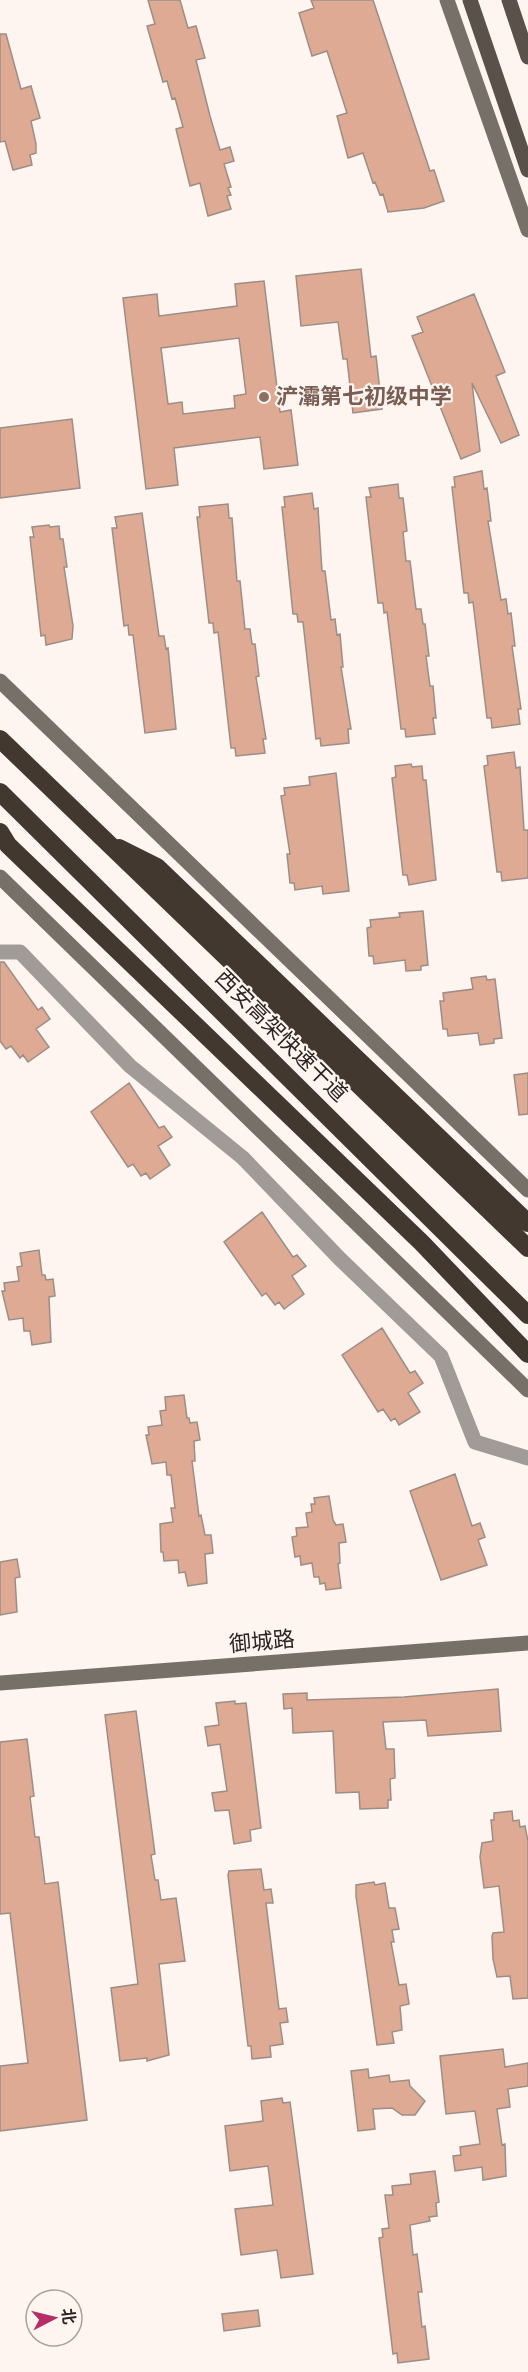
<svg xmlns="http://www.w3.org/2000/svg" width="528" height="2372" font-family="'Alegreya Sans','Noto Sans SC',sans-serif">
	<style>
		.building { fill: #deaa93; stroke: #9c8e87; stroke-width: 1.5; fill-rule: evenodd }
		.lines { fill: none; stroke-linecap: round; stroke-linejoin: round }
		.street { stroke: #a09b96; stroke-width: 15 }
		.secondary { stroke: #777069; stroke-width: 15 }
		.primary { stroke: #5a514a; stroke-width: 15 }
		.highway { stroke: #42382f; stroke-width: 18 }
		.education-dot { fill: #8d6e63; stroke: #fef4f0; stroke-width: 2 }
		.labels { text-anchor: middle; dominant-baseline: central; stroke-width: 4.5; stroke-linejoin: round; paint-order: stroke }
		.education-label { font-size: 22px; font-weight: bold; fill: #785e54; stroke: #fef4f0; text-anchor: start }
		.street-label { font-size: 22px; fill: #2b2623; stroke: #fef4f0 }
	</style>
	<rect width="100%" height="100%" fill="#fef4f0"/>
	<!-- building -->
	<path class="building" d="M148 0H180L188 28 196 26 205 58 196 60 210 116 220 150 230 147 234 161 224 164 231 187 228 188 231 195 227 196 231 209 208 216 200 183 190 186 176 129 183 127 175 98 172 99 167 81 163 82 147 26 155 24Z
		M311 0H373L430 171 434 170 444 201 424 208 388 212 383 194 380 195 375 182 373 183 363 153 348 158 337 116 347 113 327 51 312 56 299 13 314 8Z
		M0 34H6L21 89 31 86 40 118 31 121 36 144V153L30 155 32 165 13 170 5 141 0 142Z
		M361 269 371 357 376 356 382 409 353 413 347 359H343L338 322 301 326 296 276Z
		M264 281 280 412 291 410 298 465 264 469 260 437 174 448 178 485 146 489 123 298 157 294 159 316 237 306 235 284ZM239 338 246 394 234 396 235 408 183 414 182 402 168 404 161 348Z
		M474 294 505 372 496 376 519 435 501 443 472 383 480 451 461 459 412 336 423 332 417 317Z
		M72 419 80 488 0 498V428Z
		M482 471 484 489 487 488 491 521H488L501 600 506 599 508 614 511 613 515 646H512L521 709H518L520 724 492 728 491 718H487L473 602 469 603 468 593H464L452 487H455L454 477Z
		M398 484 399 498H403L407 531 403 532 406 561H410L416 609H421L423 624H425L429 656H426L430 686H433L436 718H433L435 734 406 737 405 729H401L387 612 384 613 383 603H378L366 497H371L369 488Z
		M312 493 314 509 318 508 322 571H325L331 620 335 619 337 635 340 634 343 667H341L351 729H348L349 743 321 746 320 738 316 739 303 622H298L297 614H293L282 507H285L284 497Z
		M228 504 229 518H232L237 581H240L245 629H250L252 644H255L259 676 256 677 266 739H263L265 753 236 756 235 748H231L218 632 214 633 213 623H209L197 517H200L199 507Z
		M142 513 159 636H164L166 649 168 648 176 729 145 733 133 635H129L128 625 124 626 112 528H117L115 517Z
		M49 525 50 527 59 526 60 539H63L67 567H64L73 626 72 639 46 645 45 635 41 636 30 537H34L32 527Z
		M514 752 516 768 520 767 524 830H528V878L502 881 501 872H497L484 766 488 765 487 756Z
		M411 764 412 767 422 766 423 780H426L436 880 409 885 407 875H403L392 778 396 777 395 766Z
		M336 773 349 891 323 894 322 886 295 890 294 883H290L287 854H290L281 796 285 795 284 788 310 785 309 777Z
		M423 911 428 965 421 966V970L406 971 405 960 374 964 373 956H369L367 928 371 927 370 920 400 917 399 913Z
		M0 962H4L38 1010 42 1007 50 1019 36 1029 49 1047 28 1062 23 1055 20 1058 11 1046 6 1049 0 1041Z
		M486 976 487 980 495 979 502 1038 494 1039V1043L480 1045 478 1033 448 1036 447 1029H443L440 1001H444L443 993 473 989 471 978Z
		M528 1073V1114L519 1115 514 1075Z
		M129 1083 159 1128 164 1126 172 1137 158 1146 170 1165 150 1179 146 1173 141 1176 133 1164 128 1167 91 1112Z
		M262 1212 293 1257 297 1255 306 1266 292 1276 304 1294 284 1309 279 1302 275 1305 266 1293 262 1296 224 1242Z
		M39 1250 42 1275H45L46 1280 53 1279 55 1296 49 1297 51 1342 32 1345 30 1331H24L23 1318 9 1320 2 1291H5L4 1283 19 1281 17 1267 22 1266 20 1253Z
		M382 1328 410 1373 415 1371 423 1383 408 1393 420 1412 399 1425 395 1418 391 1421 383 1409 378 1412 342 1355Z
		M184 1395 187 1418H189L190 1423 197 1422 200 1440 194 1441 195 1461H192L199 1516 201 1515 205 1535H211L213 1553 205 1554 207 1583 188 1586 185 1572 179 1573 178 1560 164 1561 163 1552H161L160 1524 173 1522 171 1508H175L171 1475H167L166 1462 152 1464 146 1435H149L148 1427 162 1425 160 1411 166 1410 165 1397Z
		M455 1474 472 1526 480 1523 485 1537 478 1540 487 1565 441 1580 410 1491Z
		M329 1496 333 1520 336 1525 343 1524 346 1542 339 1543 340 1563 338 1564 341 1588 326 1590 325 1583 320 1584 319 1577H314L312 1563 301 1565 300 1556 295 1557 292 1537 297 1536 296 1528 308 1527 306 1513 312 1512 311 1504H315L314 1498Z
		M17 1559 20 1577 15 1578 17 1612 0 1615V1562Z
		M498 1689 501 1731 428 1736 426 1720 383 1722 386 1749H394L395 1778 390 1779 391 1800H388V1808L360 1809 359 1792 336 1793 333 1731 293 1733 292 1708 284 1709 283 1694 307 1693V1700L404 1697Z
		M235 1701V1704L246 1703 261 1828 250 1830 251 1841 234 1844 229 1810 215 1811 212 1793 227 1791 220 1744 208 1746 205 1727 219 1725 216 1703Z
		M136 1711 155 1854 151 1855 155 1880H158L161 1900 176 1898 185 1961 159 1964 169 2055 147 2061V2058L120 2061 111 1988 138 1984 105 1715Z
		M27 1739 34 1796 30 1797 35 1837H39L45 1884 58 1882 87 2120 0 2131V2066L28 2063 10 1913 0 1914V1742Z
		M512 1811 513 1821 519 1820 520 1827 525 1826 528 1841V1998L513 1999 510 1976 497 1977 493 1959 492 1936 493 1933 504 1932 499 1886 484 1888 480 1857 482 1843 493 1841 491 1820H494V1813Z
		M261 1869 264 1890 271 1889 273 1903H266L279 2009 286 2008 288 2022 280 2023 283 2044 270 2046 271 2057 252 2059 251 2046H248L228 1875 229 1871Z
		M374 1882 375 1885 385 1883 389 1908H395L399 1929 392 1930 394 1942H391L399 1985 406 1984 409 2004 400 2006 402 2030 392 2032 394 2043 377 2045 356 1896V1885Z
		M503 2049 505 2067 528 2063V2086L508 2089 510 2107 497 2109 502 2145 505 2144 506 2176 483 2180 482 2167 455 2171 453 2156 461 2155 460 2147 480 2144 475 2111 446 2114 440 2056Z
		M368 2069 369 2078 389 2075 390 2082 409 2080 410 2086 425 2101 415 2115H402L392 2108 373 2109 375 2129 358 2131 351 2071Z
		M282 2098 283 2103 290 2102 313 2274 281 2278 277 2250 241 2255 235 2209 273 2205 268 2166 230 2171 225 2126 263 2121 261 2101Z
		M435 2171 439 2202 436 2203 437 2216 429 2217 430 2221 410 2225 413 2255 417 2254 422 2292H418L422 2327 425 2326 429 2359 398 2363 397 2353 393 2354 379 2238 383 2237 382 2229 389 2228 385 2195H393L392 2186 411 2184 410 2174Z
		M258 2310 260 2326 224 2331 222 2314Z"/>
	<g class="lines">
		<!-- street -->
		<path class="street" d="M0 952H20L130 1066 243 1158 340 1259 441 1356 475 1442 528 1458"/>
		<!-- secondary -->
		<path class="secondary" d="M447 0 528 230
			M0 681 528 1190
			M0 877 528 1390
			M0 1683 528 1643"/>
		<!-- primary -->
		<path class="primary" d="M470 0 528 170
			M509 0 528 57"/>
		<!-- highway -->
		<path class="highway" d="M0 739 528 1248
			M0 792 528 1315
			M0 832 8 845 422 1243 528 1354
			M119 848 157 867 528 1223"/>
	</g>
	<!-- markers -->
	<circle class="education-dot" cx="264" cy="397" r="6"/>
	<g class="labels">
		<!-- education labels -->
		<g class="education-label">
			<text x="276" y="397">浐灞第七初级中学</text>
		</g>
		<!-- street labels -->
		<g class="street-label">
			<text transform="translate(281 1036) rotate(45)">西安高架快速干道</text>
			<text transform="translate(262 1642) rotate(-5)">御城路</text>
		</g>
	</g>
	<!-- north arrow -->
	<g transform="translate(54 2318) rotate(83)"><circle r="28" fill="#fef4f0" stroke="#aaa29e" stroke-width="1.5"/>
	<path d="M0-4.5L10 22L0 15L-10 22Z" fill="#b72d68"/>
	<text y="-9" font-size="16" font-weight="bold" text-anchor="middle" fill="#2b2623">北</text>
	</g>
</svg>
